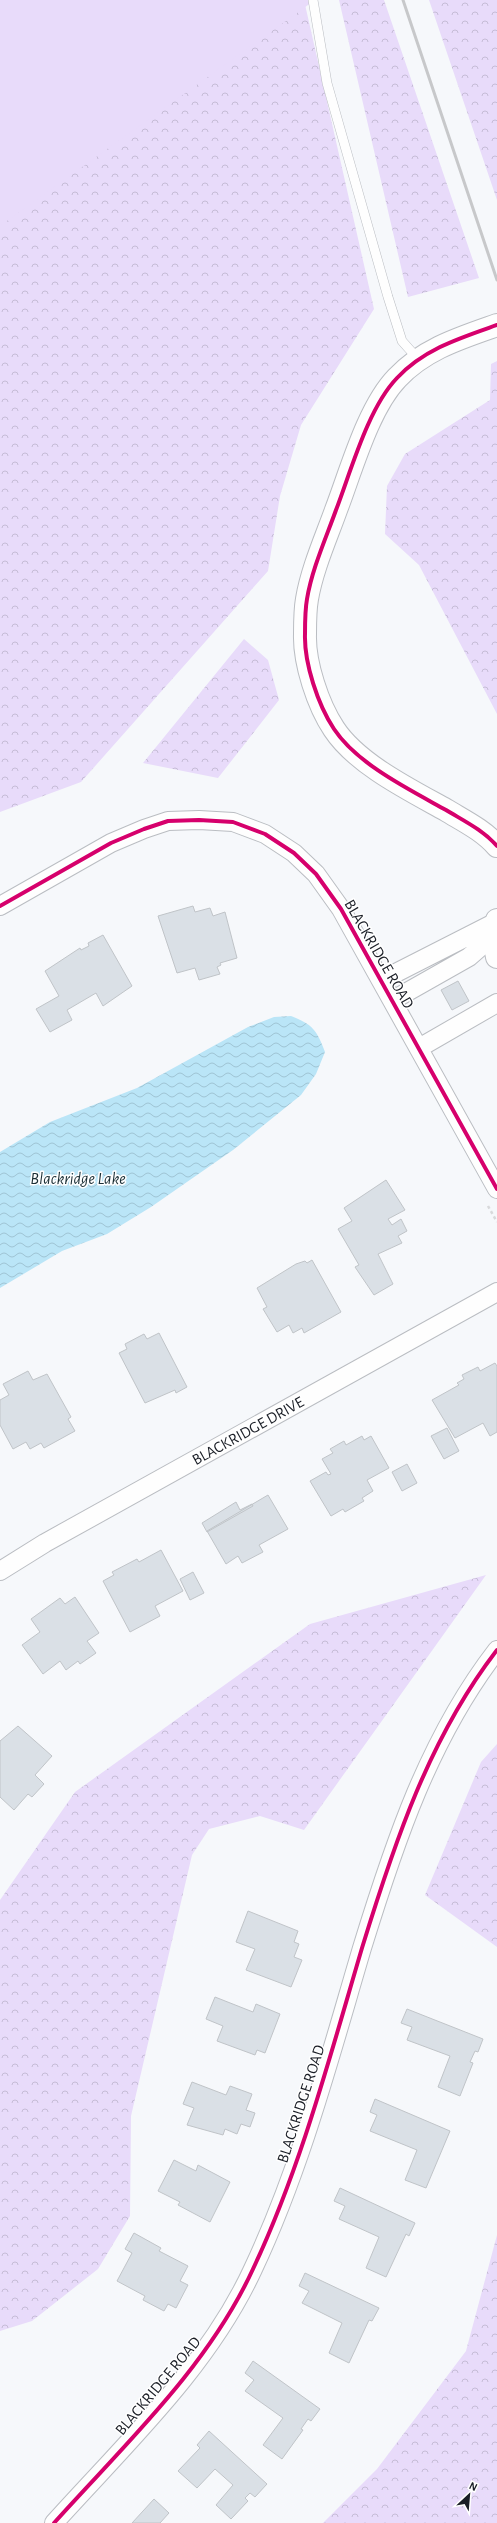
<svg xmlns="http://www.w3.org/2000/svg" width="497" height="2523" font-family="'Alegreya Sans',sans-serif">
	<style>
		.forest { fill: url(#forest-crowns) }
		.garden { fill: #e8dbfa }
		.water { fill: url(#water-waves) }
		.building { fill: #dae0e6; stroke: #c0c4c8 }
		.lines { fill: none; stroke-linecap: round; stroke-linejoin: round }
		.service-casing { stroke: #babdc2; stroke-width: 10 }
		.minor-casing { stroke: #babdc2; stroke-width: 20 }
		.tertiary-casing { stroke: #babdc2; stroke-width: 24 }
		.path { stroke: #d8d9db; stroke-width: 2.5; stroke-dasharray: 3 3; stroke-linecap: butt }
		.service { stroke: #fefefe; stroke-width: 9 }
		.minor { stroke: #fefefe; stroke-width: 18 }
		.tertiary { stroke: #fefefe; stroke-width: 22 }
		.rail { stroke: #c7c8ca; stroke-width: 3 }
		.cycleway-casing { stroke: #fff; stroke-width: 6 }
		.cycleway { stroke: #d6006c; stroke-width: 4 }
		.labels { text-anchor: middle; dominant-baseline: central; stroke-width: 3; stroke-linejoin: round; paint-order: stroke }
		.street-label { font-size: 16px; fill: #1a1e26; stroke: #fff }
		.water-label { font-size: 17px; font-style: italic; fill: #1b2f36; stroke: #fff }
	</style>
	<defs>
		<pattern id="forest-crowns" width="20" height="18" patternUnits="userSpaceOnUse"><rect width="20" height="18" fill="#e8dbfa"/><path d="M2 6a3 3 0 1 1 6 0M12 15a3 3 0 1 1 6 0" fill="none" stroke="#c6bcd6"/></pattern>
		<pattern id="water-waves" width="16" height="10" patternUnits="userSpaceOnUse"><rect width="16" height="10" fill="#bae5f7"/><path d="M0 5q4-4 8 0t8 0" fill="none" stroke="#9fc4d4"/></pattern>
	</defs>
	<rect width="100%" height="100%" fill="#f6f8fb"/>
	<!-- forest -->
	<path class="forest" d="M0 0H304L374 309 301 425 280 496 268 571 81 782 0 812Z
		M339 0H384L479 278 408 297Z
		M429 0H497V200Z
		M497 361V714L419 565 385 534 387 486 405 454 490 400 491 364Z
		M244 639 268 660 279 700 218 778 143 763Z
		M486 1575 304 1830 260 1816 209 1829 192 1855 131 2116 130 2216 98 2269 32 2321 0 2331V1900L75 1792 310 1624Z
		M497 1744V1947L425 1895 481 1762Z
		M497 2235V2523H323L377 2469 466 2351Z"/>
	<!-- garden -->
	<path class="garden" d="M0 0H315L0 226Z"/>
	<!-- water -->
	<path class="water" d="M291 1016C312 1024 317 1030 325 1052L316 1074 301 1095 233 1150 151 1207 107 1234 62 1251 0 1288V1152L50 1122 137 1088 248 1027 274 1017Z"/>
	<!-- building -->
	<path class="building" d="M193 906 195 912 210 908 213 916 225 912 237 958 220 963 221 965 217 967 220 974 199 980 195 968 177 973 158 916Z
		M103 935 132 986 103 1006 96 993 67 1010 72 1020 50 1032 36 1009 59 996 45 971 80 948 81 950 89 946 88 943Z
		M458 981 469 1001 452 1010 441 990Z
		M386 1180 405 1210 388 1219 392 1225 401 1219 407 1231 398 1236 402 1243 378 1254 393 1284 374 1295 355 1267 359 1265 338 1229 352 1221 344 1208Z
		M312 1260 341 1312 304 1333 302 1328 293 1333 289 1325 277 1332 263 1309 267 1307 257 1288 296 1264 305 1261 307 1263Z
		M159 1333 187 1387 176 1393 175 1390 145 1403 119 1353 127 1349 125 1344 144 1334 147 1339Z
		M495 1363 497 1366V1432L490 1436 483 1423 455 1438 432 1400 459 1385 457 1383 464 1379 462 1375 478 1367 480 1371Z
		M28 1371 33 1380 47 1374 71 1417 68 1419 75 1431 44 1448 41 1443 30 1449 26 1442 13 1449 0 1425V1400L9 1395 3 1384Z
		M447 1428 459 1451 444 1459 431 1436Z
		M362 1436 364 1440 371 1436 389 1468 367 1480 373 1491 362 1498 364 1501 345 1512 343 1509 331 1516 310 1481 326 1472 328 1475 331 1474 322 1459 333 1453 330 1449 344 1441 346 1445Z
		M407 1464 417 1483 402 1491 392 1472Z
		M268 1495 288 1529 259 1545 263 1552 242 1563 238 1556 226 1564 207 1531Z
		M236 1502 240 1510 252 1504 253 1506 207 1532 202 1523Z
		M161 1550 183 1591 155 1606 160 1616 130 1632 103 1581 114 1575 112 1572 137 1559 139 1562Z
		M193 1572 204 1593 190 1600 180 1579Z
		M75 1597 99 1633 87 1641 96 1653 80 1664 78 1661 66 1670 60 1661 43 1674 22 1645 40 1632 31 1619 60 1598 65 1604Z
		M18 1726 52 1756 35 1775 44 1784 32 1797 28 1794 14 1810 0 1797V1741Z
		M248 1911 298 1931 294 1942 299 1944 294 1957 302 1960 291 1987 246 1970 255 1949 236 1942Z
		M215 1997 253 2012 256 2004 280 2014 265 2053 257 2050 255 2055 217 2041 223 2026 206 2019Z
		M407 2009 483 2039 478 2052 475 2051 470 2062 473 2063 460 2096 438 2087 450 2056 407 2040 412 2027 401 2023Z
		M192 2082 226 2095 230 2086 252 2094 246 2110 255 2113 250 2127 241 2124 237 2134 225 2129 223 2135 187 2125 194 2108 183 2104Z
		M375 2099 450 2131 426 2188 405 2180 417 2150 370 2131 377 2115 370 2112Z
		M174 2160 196 2171 198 2165 230 2182 210 2222 178 2205 180 2202 158 2191Z
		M340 2188 415 2223 409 2236 406 2234 386 2277 366 2268 379 2237 339 2219 345 2206 334 2201Z
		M134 2233 161 2248 159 2251 188 2266 180 2281 188 2285 176 2308 168 2304 164 2311 143 2300 145 2296 117 2281 132 2253 125 2249Z
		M305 2273 379 2308 372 2321 369 2320 349 2363 329 2353 342 2323 302 2303 309 2291 299 2286Z
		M253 2361 320 2409 311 2421 308 2419 301 2429 303 2430 282 2459 263 2445 283 2418 245 2391 254 2380 245 2373Z
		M209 2431 267 2484 255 2497 250 2493 245 2498 248 2501 231 2519 216 2505 233 2485 215 2469 197 2488 178 2471 200 2448 197 2445Z
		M154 2499 169 2513 160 2523H132Z"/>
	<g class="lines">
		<!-- service casing -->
		<g class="service-casing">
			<path id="service" d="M313 0 327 83 388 297 402 341 418 359"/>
		</g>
		<!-- minor casing -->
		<g class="minor-casing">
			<path id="minor" d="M0 906 111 843 144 829 168 821 199 820 233 822 265 834 294 853 316 874 341 909 497 1189
				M382 980 496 922
				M393 1000 469 957 493 936
				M419 1048 497 1003
				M0 1571 45 1543 497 1292
				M54 2523C125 2444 208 2367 253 2269 301 2167 330 2056 362 1948 394 1844 429 1738 497 1650"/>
		</g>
		<!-- tertiary casing -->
		<g class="tertiary-casing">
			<path id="tertiary" d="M497 325C460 338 424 349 397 378 368 408 351 471 336 510 326 538 312 569 307 599 305 610 305 623 305 634 304 663 318 705 334 729 357 764 410 790 446 810 464 821 483 830 497 846
				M497 920 493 936 497 957"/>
		</g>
		<!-- path -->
		<path class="path" d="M488 1206 497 1222"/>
		<!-- service -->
		<use href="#service" class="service"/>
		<!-- minor -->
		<use href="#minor" class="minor"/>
		<!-- tertiary -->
		<use href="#tertiary" class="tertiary"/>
		<!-- rail -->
		<path class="rail" d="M403 0 497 280"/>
		<!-- cycleway casing -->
		<g class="cycleway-casing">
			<path id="cycleway" d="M497 325C460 338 424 349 397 378 368 408 351 471 336 510 326 538 312 569 307 599 305 610 305 623 305 634 304 663 318 705 334 729 357 764 410 790 446 810 464 821 483 830 497 846
				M0 906 111 843 144 829 168 821 199 820 233 822 265 834 294 853 316 874 341 909 497 1189
				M54 2523C125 2444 208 2367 253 2269 301 2167 330 2056 362 1948 394 1844 429 1738 497 1650"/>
		</g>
		<!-- cycleway -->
		<use href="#cycleway" class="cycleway"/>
	</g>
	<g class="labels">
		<!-- street labels -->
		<g class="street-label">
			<text transform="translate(379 954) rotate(60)">BLACKRIDGE ROAD</text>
			<text transform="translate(248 1431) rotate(-29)">BLACKRIDGE DRIVE</text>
			<text transform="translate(301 2104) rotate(-72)">BLACKRIDGE ROAD</text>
			<text transform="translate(158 2386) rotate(-50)">BLACKRIDGE ROAD</text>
		</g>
		<!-- water labels -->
		<g class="water-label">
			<text x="78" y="1178">Blackridge Lake</text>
		</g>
	</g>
	<!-- north arrow -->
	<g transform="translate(469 2495) rotate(26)" stroke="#ffffff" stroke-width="3" paint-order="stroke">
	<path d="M0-3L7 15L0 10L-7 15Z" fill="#1a1e26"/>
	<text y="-6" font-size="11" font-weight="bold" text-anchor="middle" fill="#1a1e26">N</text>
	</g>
</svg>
